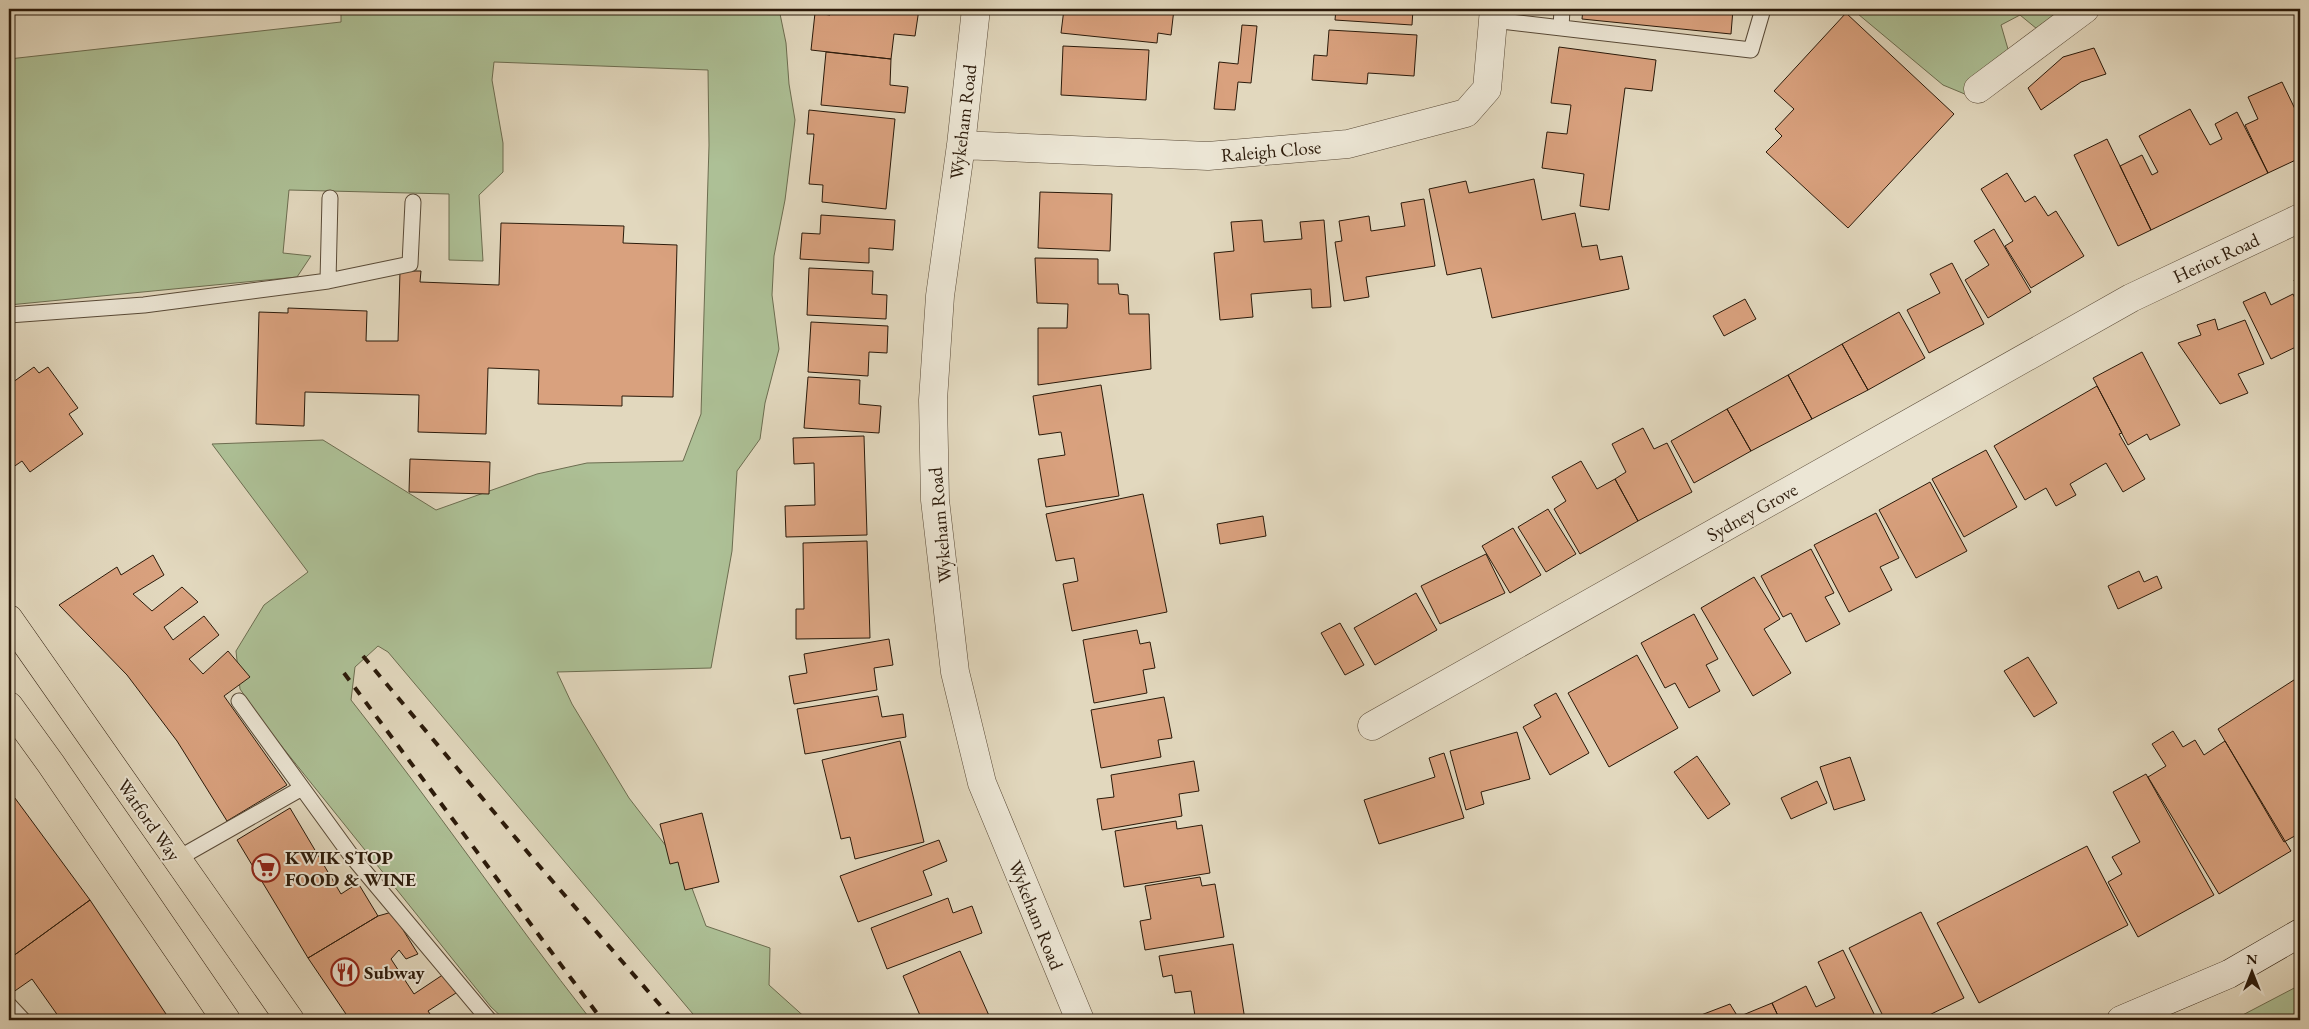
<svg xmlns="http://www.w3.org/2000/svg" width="2309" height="1029" font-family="'EB Garamond',serif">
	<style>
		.green { fill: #adc096; stroke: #6c6d50 }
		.building { fill: #d9a17e; stroke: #2b1a0a }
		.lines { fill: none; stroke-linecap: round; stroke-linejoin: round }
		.service-casing { stroke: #594a37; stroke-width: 17 }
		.minor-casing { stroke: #594a37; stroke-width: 29 }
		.secondary-casing { stroke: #2b1a0a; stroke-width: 29 }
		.trunk-casing { stroke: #2b1a0a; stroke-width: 29 }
		.service { stroke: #ece6d5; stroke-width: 15 }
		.minor { stroke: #ece6d5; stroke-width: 28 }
		.secondary { stroke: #ece6d5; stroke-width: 28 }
		.trunk { stroke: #e2d8be; stroke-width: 28 }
		.rail { stroke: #2b1a0a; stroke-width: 4; stroke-dasharray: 9 9; stroke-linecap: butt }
		.labels { text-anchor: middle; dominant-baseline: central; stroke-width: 4; stroke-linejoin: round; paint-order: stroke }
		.street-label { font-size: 19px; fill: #2b1a0a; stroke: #ece6d5 }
		.poi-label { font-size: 19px; font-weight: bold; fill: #2b1a0a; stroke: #ece6d5; text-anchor: start }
	</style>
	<rect width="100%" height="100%" fill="#e2d8be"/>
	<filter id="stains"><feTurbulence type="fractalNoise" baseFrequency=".004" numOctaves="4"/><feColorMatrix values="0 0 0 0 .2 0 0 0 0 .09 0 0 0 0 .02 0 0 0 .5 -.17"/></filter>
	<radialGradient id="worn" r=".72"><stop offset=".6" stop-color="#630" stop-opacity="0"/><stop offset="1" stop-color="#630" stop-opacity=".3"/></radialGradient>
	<!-- green -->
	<path class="green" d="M341 9H779L786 43 789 84 795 120 785 200 774 256 772 295 779 349 765 403 760 439 737 471 732 551 711 668 557 672 572 704 629 798 686 872 706 926 770 948 769 985 808 1020H698L388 652 378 646 355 667 351 700C434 805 509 915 591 1020H505L491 1007 271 733 240 689 236 651 264 605 308 572 212 444 323 440 436 510 537 474 587 463 683 461 701 414 709 145 708 70 494 62 492 80 503 143V172L479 195 483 261 449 260V194L289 190 283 253 311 256 297 277 9 305V59L341 22Z
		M1852 9H2062L2037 29 2020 15 2001 25 2010 56 1994 89 1984 102 1943 85Z
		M2300 985V1020H2232L2235 1019Z"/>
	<!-- building -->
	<path class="building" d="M831 9H919L915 36 894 34 891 59 811 50 815 13 830 15Z
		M1064 9H1174L1171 35 1158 33 1157 43 1061 33Z
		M1336 9H1413L1412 25 1335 20Z
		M1583 9H1733L1731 34 1582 19Z
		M1846 13 1954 114 1848 228 1766 152 1782 136 1775 129 1794 109 1774 91Z
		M1242 25 1257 26 1251 83 1238 82 1235 110 1214 109 1219 62 1238 64Z
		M1329 30 1417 35 1414 76 1368 73 1367 84 1312 80 1314 55 1327 56Z
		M1063 46 1149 50 1146 100 1061 95Z
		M1559 47 1656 60 1652 91 1625 88 1609 210 1580 206 1584 174 1542 168 1547 132 1567 134 1571 105 1551 103Z
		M2094 48 2106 74 2081 82 2041 110 2028 88 2063 57Z
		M826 52 891 59 890 85 908 87 905 113 821 105Z
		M2282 82 2295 109 2300 107V158L2268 173 2245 125 2258 119 2248 97Z
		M2190 109 2210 145 2222 139 2215 124 2237 112 2268 173 2151 230 2120 166 2142 155 2152 175 2158 172 2139 136Z
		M809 110 895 119 886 209 822 202 823 185 809 184 814 134H807Z
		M2107 139 2151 230 2118 246 2074 155Z
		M2007 173 2025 202 2035 196 2048 216 2056 211 2084 256 2031 288 2005 246 2013 241 1981 189Z
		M1534 179 1542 220 1575 213 1582 247 1597 245 1600 260 1622 256 1629 289 1492 318 1481 268 1447 275 1429 189 1466 181 1469 193Z
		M1040 192 1112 194 1110 251 1038 248Z
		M1424 199 1435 266 1366 277 1369 297 1344 301 1335 242 1342 241 1339 221 1369 216 1371 231 1405 226 1401 203Z
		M821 215 895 220 893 250 869 248V263L800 259 802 233 820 234Z
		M1262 220 1264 242 1302 239 1300 222 1324 220 1331 307 1312 308 1311 289 1251 294 1253 317 1220 320 1214 253 1234 251 1231 222Z
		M501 223 624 226 623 243 677 245 673 397 622 396V406L538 404 539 370 488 368 486 434 418 432 419 395 305 392 304 426 256 424 259 312 288 313V308L367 311 366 341H398L400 271H421L420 282 499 285Z
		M1994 229 2031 292 1988 318 1965 280 1989 265 1974 241Z
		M1035 258 1098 259V284H1118L1119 294 1128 295 1129 314H1149L1151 369 1038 385V328H1067L1068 304 1037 303Z
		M1952 263 1984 324 1929 353 1907 310 1940 293 1930 274Z
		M809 268 873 271 872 294 887 295 886 319 807 315Z
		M2300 277V294L2294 280Z
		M2265 292 2271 305 2293 294 2300 309V345L2271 359 2243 302Z
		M1745 299 1756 319 1724 336 1713 316Z
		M1899 312 1925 358 1868 390 1842 344Z
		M2215 319 2218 330 2245 320 2264 364 2238 374 2248 393 2220 404 2178 343 2201 335 2197 325Z
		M811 322 888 326 887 353 869 352 868 376 808 372Z
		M1842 344 1868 390 1812 419 1788 375Z
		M2142 352 2180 425 2150 440 2147 434 2128 445 2093 378Z
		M34 367 39 373 48 367 78 408 69 414 83 434 30 472 22 461 9 470V385Z
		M1788 375 1812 419 1751 451 1727 409Z
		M808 377 860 380 859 404 881 406 879 433 804 428Z
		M1101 385 1119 496 1046 507 1038 459 1065 455 1061 432 1039 435 1033 396Z
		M2097 386 2122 433 2119 434 2145 479 2123 492 2106 463 2070 484 2076 495 2056 506 2046 488 2025 500 1994 446Z
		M1727 409 1751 451 1694 483 1671 441Z
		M1643 428 1654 449 1667 443 1692 492 1638 521 1615 479 1626 472 1612 444Z
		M864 436 867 535 786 537 785 506 815 505 814 463 794 464 793 438Z
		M1986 450 2017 507 1964 537 1932 479Z
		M410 459 490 462 489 494 409 492Z
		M1581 461 1597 489 1615 479 1638 521 1580 554 1554 509 1566 501 1552 477Z
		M1930 482 1967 551 1916 578 1879 510Z
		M1143 494 1167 612 1072 631 1063 584 1078 581 1074 558 1056 561 1046 514Z
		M1548 509 1576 554 1546 572 1518 527Z
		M1876 513 1899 558 1880 567 1892 590 1849 612 1814 545Z
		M1263 516 1266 536 1220 544 1217 524Z
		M1513 528 1541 575 1510 593 1482 546Z
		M867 541 870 638 796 639V609H804L803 543Z
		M1811 549 1834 593 1825 597 1840 624 1806 642 1791 613 1783 617 1761 576Z
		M1486 554 1505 593 1440 624 1421 586Z
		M153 555 164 575 133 594 152 611 182 587 198 602 164 627 173 640 204 616 219 635 189 659 203 674 228 651 250 677 224 696 287 785 227 821 177 741 127 675 59 605 117 567 121 575Z
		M2139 571 2144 582 2157 576 2162 588 2118 609 2108 586Z
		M1754 577 1780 619 1764 629 1791 673 1753 696 1701 608Z
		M1416 593 1437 630 1375 665 1354 628Z
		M1694 614 1718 659 1706 665 1720 691 1689 708 1675 683 1665 688 1641 643Z
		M1340 623 1364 665 1345 675 1321 633Z
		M1137 630 1140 644 1150 642 1155 668 1143 670 1147 693 1094 703 1083 640Z
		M889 639 893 665 874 668 877 690 794 704 789 676 807 673 804 654Z
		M1637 655 1678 728 1609 767 1568 693Z
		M2028 657 2057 703 2034 717 2004 671Z
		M2297 678 2300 682V833L2284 842 2218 729Z
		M1556 693 1589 753 1550 775 1523 727 1541 717 1534 705Z
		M878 696 882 717 903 714 906 737 805 754 797 709Z
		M1164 697 1172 738 1158 740 1161 757 1101 768 1091 710Z
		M2173 731 2183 747 2195 740 2204 755 2225 741 2291 851 2219 894 2148 777 2166 766 2152 744Z
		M1517 732 1530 779 1481 792 1484 804 1466 810 1450 751Z
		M900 741 924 842 855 859 850 837 841 839 822 760Z
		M1444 753 1464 818 1379 844 1364 800 1435 777 1429 758Z
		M1697 756 1730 804 1708 819 1674 772Z
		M1850 757 1865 800 1834 810 1820 767Z
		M1194 761 1199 791 1179 794 1182 816 1102 830 1097 799 1114 797 1111 775Z
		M2146 774 2214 895 2138 937 2108 882 2122 874 2112 857 2140 842 2113 792Z
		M1817 781 1827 803 1791 819 1781 798Z
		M9 790 90 900 9 959Z
		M290 808 341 894 358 883 378 916 308 958 237 840Z
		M702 813 719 882 685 890 678 862 670 864 660 824Z
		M1176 821 1177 829 1202 825 1210 873 1124 887 1115 831Z
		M939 840 947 861 923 871 932 895 858 922 840 876Z
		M2087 846 2128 925 1979 1003 1937 923Z
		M1200 877 1202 886 1215 884 1224 937 1145 950 1140 921 1151 919 1145 886Z
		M948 898 953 913 972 906 982 933 887 969 871 928Z
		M90 900 170 1020H61L32 979 9 995V959Z
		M392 912 418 954 406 959 399 950 391 959 414 994 444 974 456 993 428 1011 434 1020H350L308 958 378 916Z
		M1921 912 1964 998 1919 1020H1885L1849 948Z
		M1233 944 1245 1020H1180V1018L1195 1016 1191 991 1175 993 1172 975 1163 977 1159 956Z
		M1843 950 1877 1020H1780L1772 1003 1806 986 1816 1007 1835 998 1818 962Z
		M960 951 991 1020H922L903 976Z
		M1772 1003 1780 1020H1688L1730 1004 1738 1017Z"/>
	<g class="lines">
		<!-- service casing -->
		<g class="service-casing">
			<path id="service" d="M1493 20 1751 50 1763 9
				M1561 28 1562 9
				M328 281 410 264 413 202
				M9 315 144 305 328 281 330 198
				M239 701 350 854 489 1020
				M177 859 302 788
				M9 1005 23 1020"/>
		</g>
		<!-- minor casing -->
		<g class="minor-casing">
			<path id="minor" d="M976 9 961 145 940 296 933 400 935 500 955 672 982 783 1080 1020
				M1978 89 2085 9
				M961 145 1208 156 1348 144 1466 113 1487 89 1494 9
				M1372 726 2131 298 2300 218"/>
		</g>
		<!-- secondary casing -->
		<g class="secondary-casing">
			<path id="secondary" d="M2121 1020 2229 974 2300 933"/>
		</g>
		<!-- trunk casing -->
		<g class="trunk-casing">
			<path id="trunk" d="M9 619 290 1020
				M9 706 51 764 226 1020"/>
		</g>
		<!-- service -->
		<use href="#service" class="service"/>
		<!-- minor -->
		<use href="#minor" class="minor"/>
		<!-- secondary -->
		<use href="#secondary" class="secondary"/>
		<!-- trunk -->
		<use href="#trunk" class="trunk"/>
		<!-- rail -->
		<path class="rail" d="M363 656 535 861 673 1020
			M344 673 602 1020"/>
	</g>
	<!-- icons -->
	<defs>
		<g id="supermarket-ring" transform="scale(1.4375)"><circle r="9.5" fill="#ece6d5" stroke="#8f2418" stroke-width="1.5"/><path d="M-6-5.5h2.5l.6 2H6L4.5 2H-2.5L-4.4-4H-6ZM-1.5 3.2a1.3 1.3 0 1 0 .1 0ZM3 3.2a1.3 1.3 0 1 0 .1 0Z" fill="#8f2418"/></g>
		<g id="restaurant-ring" transform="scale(1.4375)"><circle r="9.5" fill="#ece6d5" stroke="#8f2418" stroke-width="1.5"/><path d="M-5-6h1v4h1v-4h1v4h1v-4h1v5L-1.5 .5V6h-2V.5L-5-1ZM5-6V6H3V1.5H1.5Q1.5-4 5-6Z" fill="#8f2418"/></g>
	</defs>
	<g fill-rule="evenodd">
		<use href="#supermarket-ring" x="266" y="868"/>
		<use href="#restaurant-ring" x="345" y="972"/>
	</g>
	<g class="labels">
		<!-- street labels -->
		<g class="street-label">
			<text transform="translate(963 122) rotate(-83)">Wykeham Road</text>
			<text transform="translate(1271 151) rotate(-5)">Raleigh Close</text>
			<text transform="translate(2216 258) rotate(-25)">Heriot Road</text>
			<text transform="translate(1752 512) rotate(-29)">Sydney Grove</text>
			<text transform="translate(940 525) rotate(-95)">Wykeham Road</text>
			<text transform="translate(149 820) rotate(55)">Watford Way</text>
			<text transform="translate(1036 915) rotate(68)">Wykeham Road</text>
		</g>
		<!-- poi labels -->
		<g class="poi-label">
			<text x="285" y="857">KWIK STOP<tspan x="285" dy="22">FOOD &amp; WINE</tspan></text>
			<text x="364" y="972">Subway</text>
		</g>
	</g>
	<!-- margin -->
	<rect width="2309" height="1029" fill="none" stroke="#e2d8be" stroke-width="30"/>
	<rect x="10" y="10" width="2289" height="1009" fill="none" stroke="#2b1a0a" stroke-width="2.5"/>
	<rect x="15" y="15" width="2279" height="999" fill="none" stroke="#2b1a0a"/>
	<!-- north arrow -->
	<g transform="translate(2252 972)" stroke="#ece6d5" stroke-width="4" paint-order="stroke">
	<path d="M0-4L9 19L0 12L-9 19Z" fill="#2b1a0a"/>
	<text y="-8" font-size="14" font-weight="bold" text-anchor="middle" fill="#2b1a0a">N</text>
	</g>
	<rect width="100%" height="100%" filter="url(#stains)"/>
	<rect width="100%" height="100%" fill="url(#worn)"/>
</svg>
